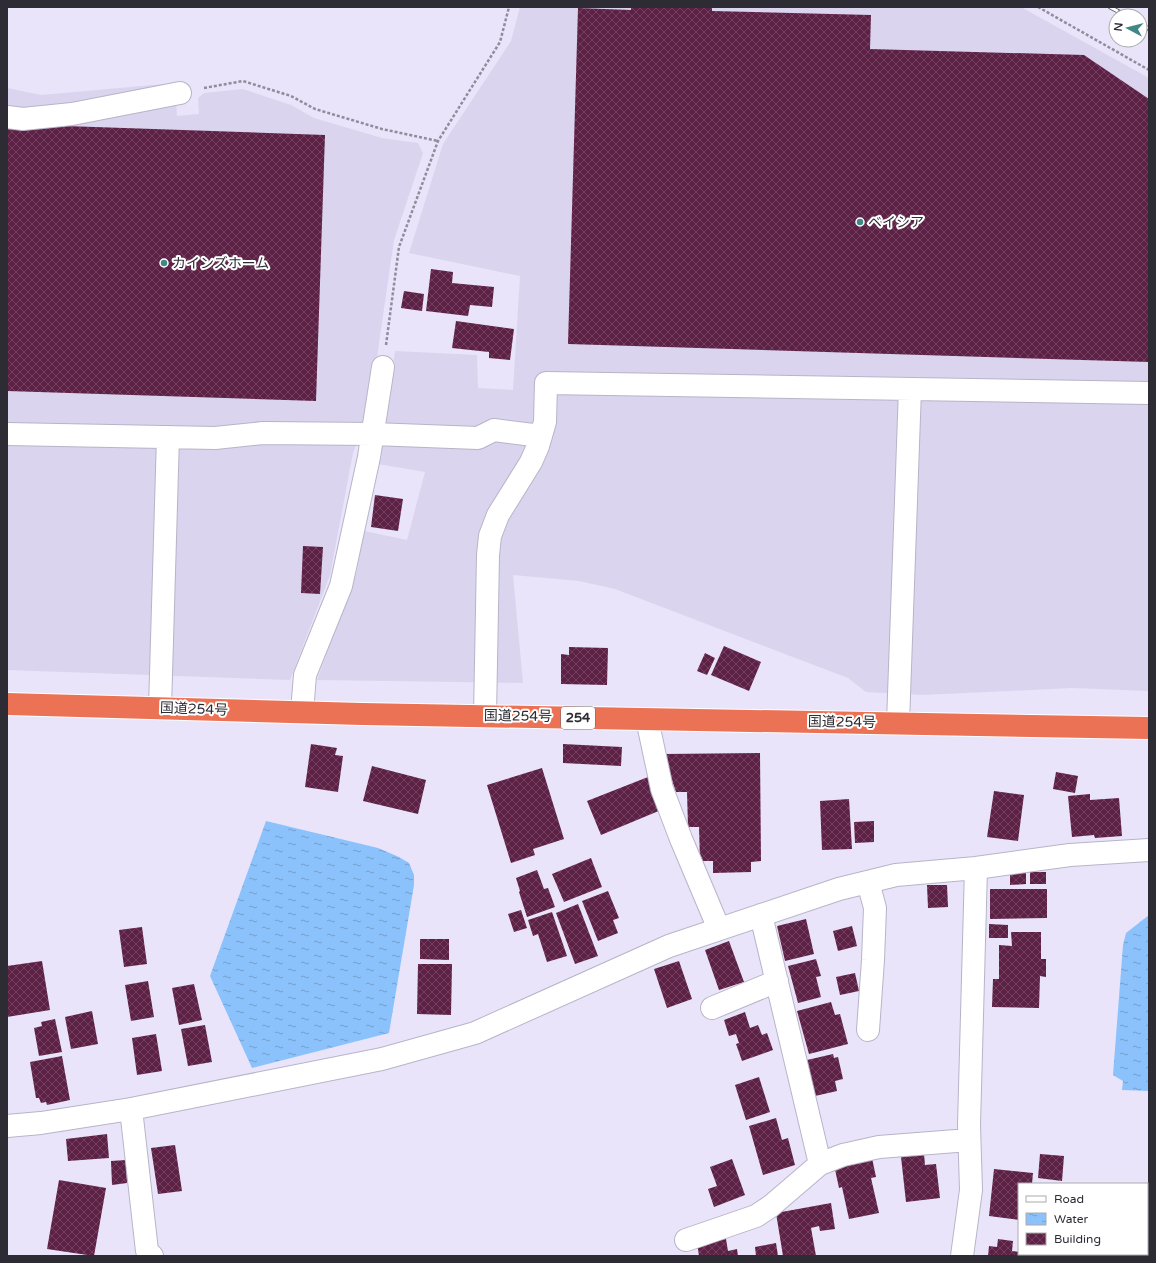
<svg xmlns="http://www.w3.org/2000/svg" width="1156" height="1263" font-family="'Varela Round','Noto Sans JP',sans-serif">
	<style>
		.built { fill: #dad4ef }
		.water { fill: url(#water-ripples) }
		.building { fill: url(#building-cross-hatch) }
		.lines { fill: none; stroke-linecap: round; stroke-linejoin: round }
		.minor-casing { stroke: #b8b4c8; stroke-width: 24 }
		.highway-casing { stroke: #fff; stroke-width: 24 }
		.path { stroke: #8f8c9b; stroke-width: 2.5; stroke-dasharray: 3 2; stroke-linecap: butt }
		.minor { stroke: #fff; stroke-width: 22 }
		.highway { stroke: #eb7254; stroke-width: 22 }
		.rail-casing { stroke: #5a5864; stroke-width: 4.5 }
		.rail { stroke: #fff; stroke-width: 3; stroke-dasharray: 9; stroke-linecap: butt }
		.poi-dot { fill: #408885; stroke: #fff; stroke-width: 1.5 }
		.labels { text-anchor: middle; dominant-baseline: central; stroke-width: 4; stroke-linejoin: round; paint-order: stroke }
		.shield { fill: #fff; stroke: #6c6b71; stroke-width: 1 }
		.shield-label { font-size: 13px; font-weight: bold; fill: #2d2c34 }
		.poi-label { font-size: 14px; fill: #2d2c34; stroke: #fff; text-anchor: start }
		.street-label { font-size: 14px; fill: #2d2c34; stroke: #fff }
	</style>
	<defs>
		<pattern id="water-ripples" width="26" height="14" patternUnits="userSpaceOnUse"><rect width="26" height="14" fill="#8bc2fc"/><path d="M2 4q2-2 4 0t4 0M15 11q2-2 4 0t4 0" fill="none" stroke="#729ecd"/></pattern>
		<pattern id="building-cross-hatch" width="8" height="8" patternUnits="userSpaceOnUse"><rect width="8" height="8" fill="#5e2146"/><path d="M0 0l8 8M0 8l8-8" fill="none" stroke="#72415f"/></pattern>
	</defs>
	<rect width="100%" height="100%" fill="#e9e4fa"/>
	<!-- built -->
	<path class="built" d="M520 7H1021L1149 78V690L1148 691 1072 688 923 695 866 692 848 678 615 589 579 581 513 575 523 683 317 680 357 571 364 531 407 540 425 472 378 464 395 351 477 355 478 388 513 390 520 276 409 253 443 144 511 41Z
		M175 83 177 116 199 114 198 98 204 93 243 89 291 105 314 118 382 138 418 143 423 153 394 240 378 350 373 398 353 453 330 575 290 680 7 670V88L41 95Z"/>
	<!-- water -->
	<path class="water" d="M266 821 378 848 399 857 409 863 414 875V885L389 1033 252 1068 210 976Z
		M1149 915V1091L1122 1090 1123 1081 1113 1075 1123 945 1126 933Z"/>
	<!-- building -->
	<path class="building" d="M631 7H712V11L871 15 870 49 1084 55 1149 99V362L568 344 578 8 631 10Z
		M7 124 325 135 316 401 7 391Z
		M431 269 453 272 452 283 494 287 492 307 470 305 468 316 426 311Z
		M404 291 424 294 422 311 401 308Z
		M456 321 514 329 510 360 489 358V352L452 348Z
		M375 495 403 499 398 531 371 527Z
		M303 546 323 547 320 594 301 593Z
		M724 646 761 662 749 691 711 675Z
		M569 647 608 648 607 685 561 684V654L569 655Z
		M705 653 715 658 707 675 697 671Z
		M311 744 337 748 335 755 343 756 338 792 305 787Z
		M563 744 622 747 621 766 563 763Z
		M760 753 761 861 751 862V872L713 873V861H700L699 827H688L687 792H676L663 754Z
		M372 766 426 780 418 814 363 801Z
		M542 768 564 839 533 849 535 855 511 863 487 785Z
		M1056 772 1078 776 1075 793 1053 789Z
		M648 777 661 810 601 835 587 801Z
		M994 791 1024 795 1018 841 987 837Z
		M1090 794V800L1119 798 1122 836 1095 838 1094 835 1072 837 1068 796Z
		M849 799 852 849 822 850 820 801Z
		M874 821V842L855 843 854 822Z
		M591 858 602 887 564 902 552 874Z
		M537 870 544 889 548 888 555 907 527 917 519 892 520 891 516 878Z
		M1026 872V884L1010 885V873Z
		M1030 872H1046V884H1030Z
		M927 885H947L948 907 928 908Z
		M990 889H1047V918L990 919Z
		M608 891 619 918 613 920 618 933 598 941 582 901Z
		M578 904 598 956 575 964 556 913Z
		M521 910 527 928 514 932 508 914Z
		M552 912 567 956 547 962 538 934 533 936 528 920Z
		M806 919 814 954 785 961 777 926Z
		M989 924 1008 925V938H989Z
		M852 926 857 946 838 951 833 931Z
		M142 927 147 964 124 967 119 930Z
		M1011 932H1041V959H1046V977L1040 976 1039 1008 992 1007 993 979H999V945L1012 946Z
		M420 939H449V960L420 959Z
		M729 941 744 982 719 990 705 950Z
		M816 959 821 976 816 977 821 997 798 1003 788 966Z
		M42 961 50 1010 7 1017V966Z
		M679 961 692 999 667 1008 654 969Z
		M418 964H452L451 1015 417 1014Z
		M855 973 859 991 840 995 836 977Z
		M148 981 154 1017 131 1021 125 985Z
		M194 984 202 1020 179 1025 172 988Z
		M831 1002 835 1015 840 1014 848 1044 809 1054 797 1011Z
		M92 1011 98 1044 71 1049 65 1017Z
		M745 1012 750 1028 758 1025 762 1035 767 1033 773 1050 742 1061 736 1044 739 1043 736 1034 729 1036 724 1020Z
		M55 1019 62 1052 39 1056 34 1028 42 1026 41 1022Z
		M205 1025 212 1062 188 1066 181 1029Z
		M156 1034 162 1071 137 1075 132 1038Z
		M833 1054 834 1058 838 1057 843 1079 835 1081 837 1091 815 1096 807 1060Z
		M62 1056 70 1100 47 1105 46 1102 41 1103 39 1098H36L30 1062Z
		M759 1077 770 1112 746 1120 735 1085Z
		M776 1118 782 1140 788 1138 795 1165 763 1175 749 1126Z
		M107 1134 109 1158 68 1161 66 1139Z
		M175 1145 182 1191 158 1194 151 1148Z
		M924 1154 925 1165 936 1164 940 1198 906 1202 901 1157Z
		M1040 1154 1064 1156 1062 1181 1038 1178Z
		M872 1158 876 1177 871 1178 879 1213 849 1219 842 1187 839 1188 834 1165Z
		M732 1159 745 1195 714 1207 708 1189 717 1186 710 1167Z
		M126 1160 127 1183 112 1185 111 1161Z
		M994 1169 1033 1173 1032 1184H1019V1220L989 1216Z
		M59 1180 106 1188 94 1256 47 1249Z
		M831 1203 835 1229 820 1231 819 1226 811 1228 816 1256H783L776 1213Z
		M726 1239 728 1251 737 1249 738 1256H699L697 1243Z
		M998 1239 1013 1241 1012 1251 1019 1252 1020 1256H988L989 1246 997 1247Z
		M776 1243 778 1256H756L755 1247Z"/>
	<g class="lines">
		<!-- minor casing -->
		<g class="minor-casing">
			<path id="minor" d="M7 117 23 119 72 114 180 93
				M7 434 215 438 263 433 373 434 478 438 494 430 541 436
				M160 708 168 437
				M302 712 305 675 341 586 369 457 383 367
				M485 716 488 555 490 536 498 515 531 462 538 446 545 422 546 383 1149 393
				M647 719 662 789 681 839 719 929
				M898 723 910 389
				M761 915 820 1164
				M712 1008 777 981
				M868 1030 873 960 875 908 868 882
				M131 1109 147 1251 152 1256
				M7 1126 41 1123 131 1109 382 1059 475 1033 669 946 839 889 896 875 976 868 1070 855 1149 850
				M686 1240 756 1216 771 1206 820 1164 843 1155 879 1147 969 1140
				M962 1256 971 1190 969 1125 976 868"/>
		</g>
		<!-- highway casing -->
		<g class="highway-casing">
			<path id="highway" d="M7 704 362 714 1149 728"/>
		</g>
		<!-- path -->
		<path class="path" d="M1038 7 1149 70
			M204 88 243 81 291 96 315 109 382 129 438 141
			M386 345 399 247 438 141 500 42 509 7"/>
		<!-- minor -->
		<use href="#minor" class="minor"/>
		<!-- highway -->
		<use href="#highway" class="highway"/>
		<!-- rail casing -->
		<g class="rail-casing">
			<path id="rail" d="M1110 7 1127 16
				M1140 24 1149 29"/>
		</g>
		<!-- rail -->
		<use href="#rail" class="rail"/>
	</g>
	<!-- markers -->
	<g class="poi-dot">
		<circle cx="860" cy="222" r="4"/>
		<circle cx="164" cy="263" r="4"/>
	</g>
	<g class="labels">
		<!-- shield labels -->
		<rect class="shield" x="561" y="707" width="34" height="22" rx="3"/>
		<g class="shield-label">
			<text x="578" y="718">254</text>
		</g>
		<!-- poi labels -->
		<g class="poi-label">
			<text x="868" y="222">ベイシア</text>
			<text x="172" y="263">カインズホーム</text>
		</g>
		<!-- street labels -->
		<g class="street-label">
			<text transform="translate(194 709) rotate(2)">国道254号</text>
			<text transform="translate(518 716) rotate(1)">国道254号</text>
			<text transform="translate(842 722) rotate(1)">国道254号</text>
		</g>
	</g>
	<!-- border -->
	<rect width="1156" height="1263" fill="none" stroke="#2d2c34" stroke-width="16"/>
	<!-- legend -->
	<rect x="1018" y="1183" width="130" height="72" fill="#ffffff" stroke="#ababae"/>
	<rect x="1026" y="1196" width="20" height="6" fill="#ffffff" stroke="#ababae"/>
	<text x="1054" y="1203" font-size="12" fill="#2d2c34">Road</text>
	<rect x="1026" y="1213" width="20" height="12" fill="url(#water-ripples)" stroke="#ababae"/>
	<text x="1054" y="1223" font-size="12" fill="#2d2c34">Water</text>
	<rect x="1026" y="1233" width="20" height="12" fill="url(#building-cross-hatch)" stroke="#ababae"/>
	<text x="1054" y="1243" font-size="12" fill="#2d2c34">Building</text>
	<!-- north arrow -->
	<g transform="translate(1128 28) rotate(277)"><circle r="19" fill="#ffffff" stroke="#ababae"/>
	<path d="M0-3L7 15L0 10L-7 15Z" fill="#408885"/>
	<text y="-6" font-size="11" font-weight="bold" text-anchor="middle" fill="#2d2c34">N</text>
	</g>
</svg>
